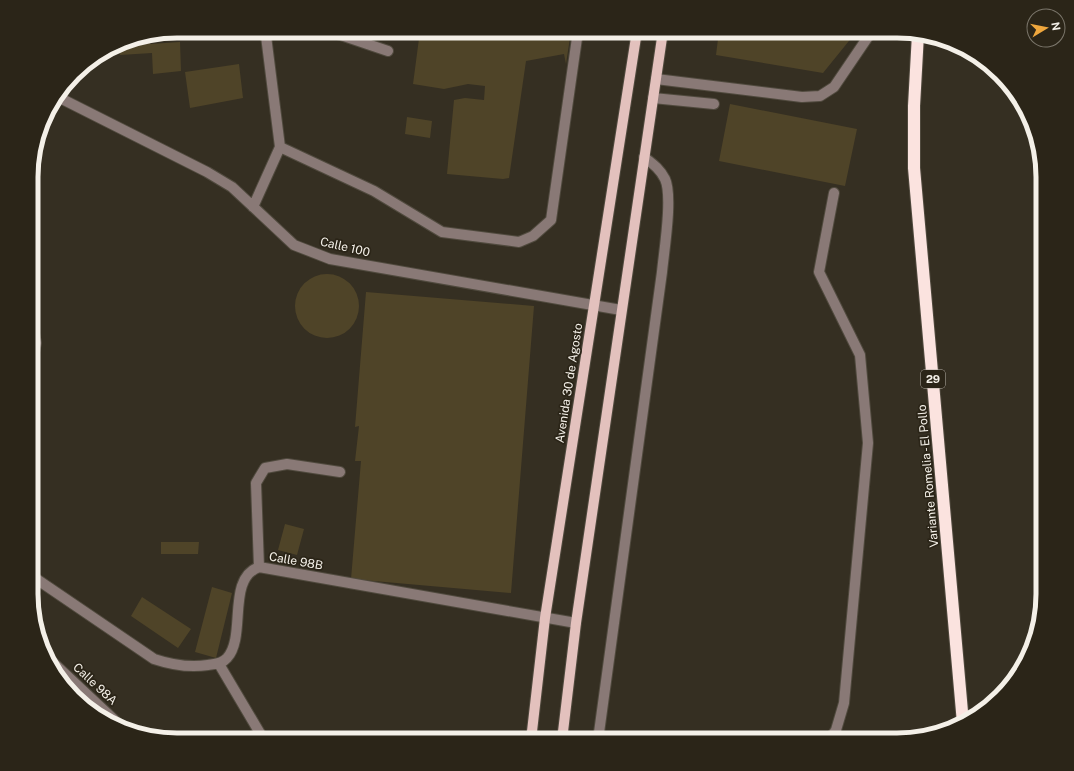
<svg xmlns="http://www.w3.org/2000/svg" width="1074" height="771" font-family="'Public Sans',sans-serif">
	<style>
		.building { fill: #4f4428 }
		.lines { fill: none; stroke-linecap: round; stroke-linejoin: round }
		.minor-casing { stroke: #504a3e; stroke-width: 12 }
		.major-casing { stroke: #504a3e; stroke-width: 12 }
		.highway-casing { stroke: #504a3e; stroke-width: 14 }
		.minor { stroke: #897976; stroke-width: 10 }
		.major { stroke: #e3c1bd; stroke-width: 10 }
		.highway { stroke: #fbe3df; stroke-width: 12 }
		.labels { text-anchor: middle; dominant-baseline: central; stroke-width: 3.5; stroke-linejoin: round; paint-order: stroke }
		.shield { fill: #2b2518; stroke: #b8b3aa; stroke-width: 1 }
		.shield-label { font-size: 11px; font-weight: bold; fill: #f4f0e8 }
		.street-label { font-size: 12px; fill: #f4f0e8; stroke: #2b2518 }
		.rim { fill: none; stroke: #f4f0e8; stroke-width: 5 }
	</style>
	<rect width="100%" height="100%" fill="#352f22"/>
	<!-- building -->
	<path class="building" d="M420 31H571L566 64 564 54 526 61 509 178 503 179 447 174 454 100 465 98 484 100 485 86 468 84 444 89 413 84Z
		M719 31H857L823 73 716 55Z
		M150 36V44L180 42 181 71 153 74 152 53 120 55V43L121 42Z
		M239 64 243 98 190 108 185 72Z
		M730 104 857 129 845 186 719 161Z
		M407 117 432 121 430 138 405 134Z
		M295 306a32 32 0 1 1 64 0a32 32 0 1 1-64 0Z
		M366 292 534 306 511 593 351 579 361 461H355L359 426 355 427Z
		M285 524 304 529 297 555 278 550Z
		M161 542H199L198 554H161Z
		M212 587 232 593 216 658 195 652Z
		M142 597 191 629 178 648 131 616Z"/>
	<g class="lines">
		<!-- minor casing -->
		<g class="minor-casing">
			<path id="minor" d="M329 31 388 51
				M266 36 282 31
				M656 79 802 97 820 96 834 87 872 31
				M58 97 207 172 232 187 294 245 330 259 621 310
				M653 98 714 104
				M280 147 374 191 442 232 519 242 533 236 551 220 578 31
				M253 207 280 147 266 36 260 31
				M32 324 36 343 32 361
				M259 567 256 483 265 468 287 464 340 472
				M32 576 154 659C172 665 189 668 208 665 214 664 222 664 227 658 247 636 226 579 259 567L576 623
				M47 657 125 730
				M219 664 264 740
				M598 740 662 272C664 251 673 196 665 179 660 169 653 164 644 157
				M829 740 836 730 844 703 868 443 860 355 819 272 834 193"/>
		</g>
		<!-- major casing -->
		<g class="major-casing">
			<path id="major" d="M531 740 545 618 637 31
				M562 740 576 623 663 31"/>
		</g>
		<!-- highway casing -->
		<g class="highway-casing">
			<path id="highway" d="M918 34 914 106V168L963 723"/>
		</g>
		<!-- minor -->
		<use href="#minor" class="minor"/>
		<!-- major -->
		<use href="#major" class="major"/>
		<!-- highway -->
		<use href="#highway" class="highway"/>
	</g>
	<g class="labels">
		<!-- shield labels -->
		<rect class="shield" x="921" y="370" width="24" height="18" rx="3"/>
		<g class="shield-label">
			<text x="933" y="379">29</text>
		</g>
		<!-- street labels -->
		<g class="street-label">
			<text transform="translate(345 247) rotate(13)">Calle 100</text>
			<text transform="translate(569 383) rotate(-81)">Avenida 30 de Agosto</text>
			<text transform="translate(928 476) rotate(-95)">Variante Romelia - El Pollo</text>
			<text transform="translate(296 561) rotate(10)">Calle 98B</text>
			<text transform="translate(95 684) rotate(43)">Calle 98A</text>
		</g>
	</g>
	<!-- crop -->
	<path d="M0 0H1074V771H0ZM177 38H897A139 139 0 0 1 1036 177V594A139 139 0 0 1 897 733H177A139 139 0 0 1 38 594V177A139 139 0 0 1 177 38Z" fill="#2b2518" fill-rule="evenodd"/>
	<path class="rim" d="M177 38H897A139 139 0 0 1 1036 177V594A139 139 0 0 1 897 733H177A139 139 0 0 1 38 594V177A139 139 0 0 1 177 38Z"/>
	<!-- north arrow -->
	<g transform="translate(1046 28) rotate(80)"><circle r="19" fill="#2b2518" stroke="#7b766b"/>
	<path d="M0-3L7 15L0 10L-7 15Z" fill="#efa73d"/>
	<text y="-6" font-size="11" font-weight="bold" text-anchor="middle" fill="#f4f0e8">N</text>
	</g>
</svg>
